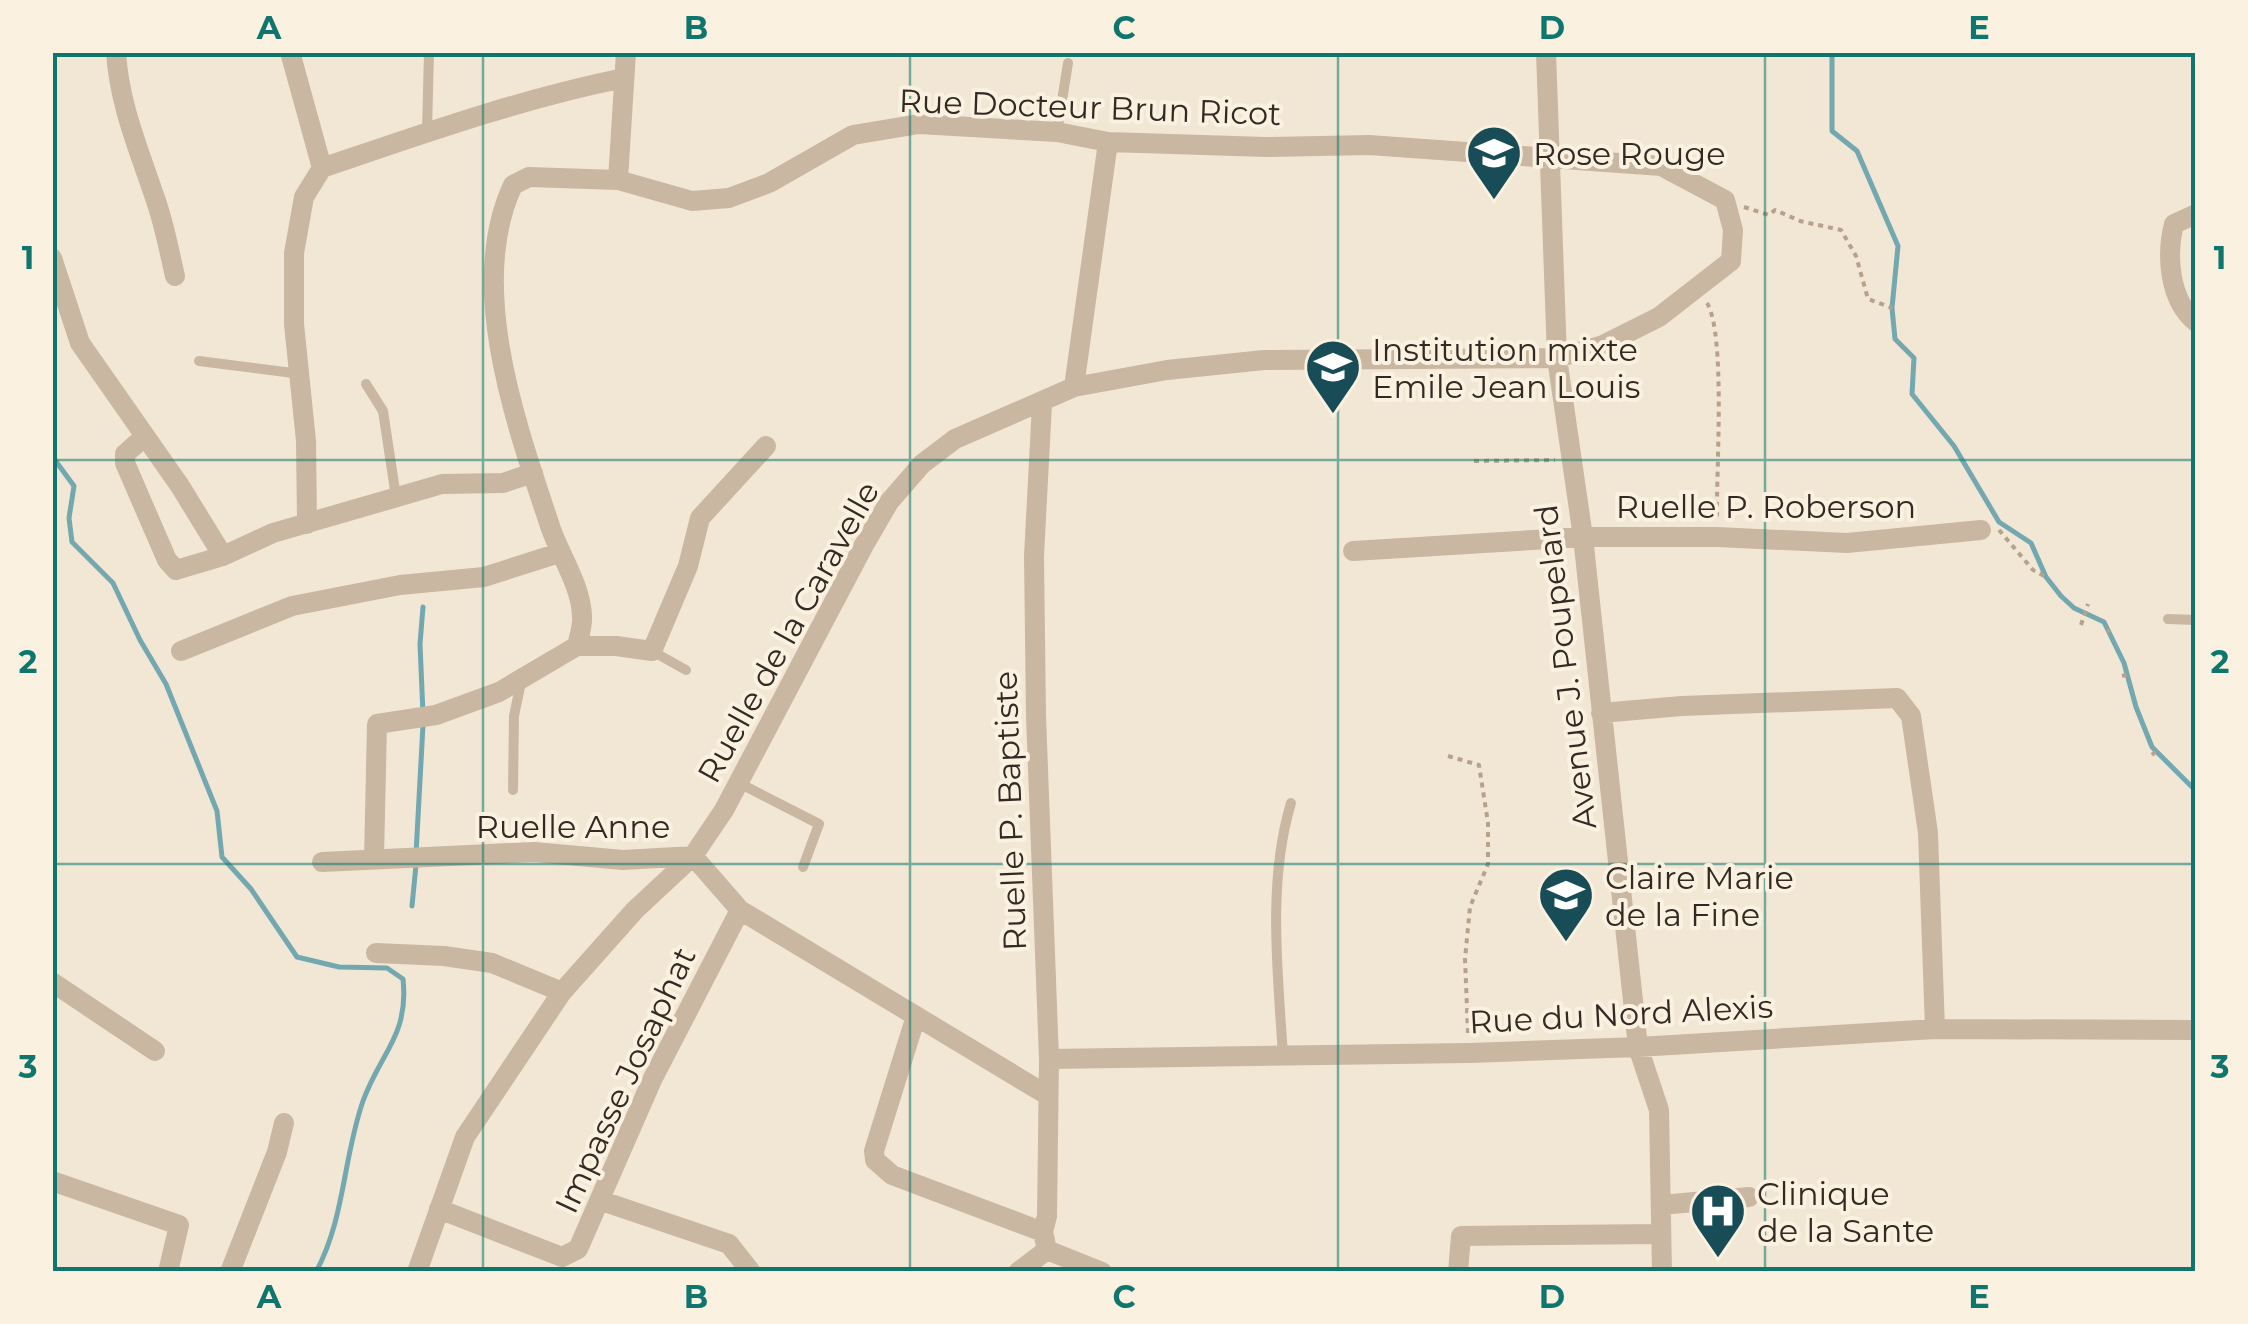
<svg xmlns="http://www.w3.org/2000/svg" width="2248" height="1324" font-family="Montserrat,sans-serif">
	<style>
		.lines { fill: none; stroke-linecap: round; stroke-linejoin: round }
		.stream { stroke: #73a8b0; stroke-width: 5 }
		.path { stroke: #b6a18b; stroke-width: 4; stroke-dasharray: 5 5; stroke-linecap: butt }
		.lane { stroke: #cab7a1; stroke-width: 10 }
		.street { stroke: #cab7a1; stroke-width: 20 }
		.grid { fill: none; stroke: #0f766e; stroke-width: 2.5; stroke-opacity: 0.55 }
		.labels { text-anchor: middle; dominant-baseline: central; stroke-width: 8; stroke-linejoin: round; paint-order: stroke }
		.street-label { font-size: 32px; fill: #342a24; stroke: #faf1e1 }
		.poi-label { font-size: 32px; fill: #342a24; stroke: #faf1e1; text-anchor: start }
		.neatline { fill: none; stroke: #0f766e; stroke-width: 4 }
		.grid-label { font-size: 32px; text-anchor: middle; font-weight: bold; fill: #0f766e }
	</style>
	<rect width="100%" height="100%" fill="#f2e7d5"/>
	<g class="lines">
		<!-- stream -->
		<path class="stream" d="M1832 52V131L1857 151 1898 246 1892 308 1895 339 1914 358 1912 394 1954 446 1999 522 2031 543 2046 577 2061 596 2074 608 2104 622 2124 663 2136 707 2152 747 2196 791
			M52 456 74 486 69 518 72 542 113 583 140 640 166 684 217 811 222 857 251 889 297 957 339 967 387 968 403 979C409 1035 381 1052 363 1101 343 1158 345 1218 316 1272
			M423 607 420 644 423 714
			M416 854 423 725
			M412 906 416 865"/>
		<!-- path -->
		<path class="path" d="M1744 207 1769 215 1775 210 1800 221 1841 230 1856 256 1868 299 1892 308
			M1707 303C1726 334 1716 473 1717 517
			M1474 461 1555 460
			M1999 530 2033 570 2046 577
			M2081 625 2088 604
			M2107 632 2110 630
			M2122 676 2129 674
			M2152 755 2159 748
			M1448 756 1479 765 1488 823V864L1470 907 1465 959 1468 1033"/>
		<!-- lane -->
		<path class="lane" d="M427 131 429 52
			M1057 132 1068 63
			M199 361 301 374
			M366 384 383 411 396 497
			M2168 619 2196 620
			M652 651 686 670
			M739 783 819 824 803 867
			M513 790 514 716 521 682
			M1283 1056C1278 973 1267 883 1291 803"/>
		<!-- street -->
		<path class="street" d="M116 52C119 104 139 150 155 198 164 223 169 250 175 276
			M290 52 322 168
			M1546 52 1557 358 1583 537 1638 1047 1659 1110 1662 1272
			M322 168C422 134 520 99 624 78
			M618 180 626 52
			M2196 214 2174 224C2166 256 2169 300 2196 322
			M52 258 80 343 180 486 223 556
			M1074 387 1108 142
			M143 438 125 454V463L167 560 176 570 223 556 273 533 442 484 503 483 533 473
			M307 524 306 441 294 324V253L304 197 322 168
			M1353 551 1583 537H1717L1847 543 1981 530
			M181 651 292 606 400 585 484 577 559 553
			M1601 713 1682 706 1897 698 1911 716 1928 833 1935 1029
			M374 859 377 724 436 715 499 692 577 646H616L652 651 688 566 700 518 766 446
			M322 862 534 852 623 860 693 856 740 910 1047 1095
			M376 953 444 956 492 963 562 992
			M52 982 155 1051
			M916 1016 874 1151 875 1160 892 1175 1043 1232
			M1049 1059 1469 1053 1638 1047 1935 1029 2196 1030
			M52 1181 179 1225 168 1272
			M602 1201 729 1244 751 1272
			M1661 1205 1749 1197
			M439 1209 562 1257 578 1249 652 1080 740 910
			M1047 1250 1102 1272
			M230 1272 277 1152 284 1123
			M417 1272 465 1137 562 992 635 910 693 856 724 810 864 545 889 502 922 464 955 439 1074 387 1167 370 1264 360 1557 358 1603 345 1659 317 1731 261 1733 230 1725 200 1661 166 1369 145 1266 147 1108 142 1057 132 919 124 853 135 769 183 729 198 692 201 618 180 529 177 513 185C465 287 518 429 551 529 561 557 581 586 582 616 583 625 579 637 577 646
			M1018 1272 1047 1250 1043 1232 1047 1216 1049 1059 1036 716 1034 556 1042 404
			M1458 1272 1461 1236 1661 1234"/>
	</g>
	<!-- grid -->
	<path class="grid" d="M483 52V1272M910 52V1272M1338 52V1272M1765 52V1272M52 460H2196M52 864H2196"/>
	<!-- icons -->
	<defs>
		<g id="school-pin" transform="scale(2.875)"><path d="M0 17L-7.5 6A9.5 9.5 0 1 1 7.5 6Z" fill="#184d57" stroke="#faf1e1"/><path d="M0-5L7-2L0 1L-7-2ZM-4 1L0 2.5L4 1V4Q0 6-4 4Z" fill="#fff"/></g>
		<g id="hospital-pin" transform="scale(2.875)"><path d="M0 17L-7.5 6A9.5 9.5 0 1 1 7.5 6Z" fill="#184d57" stroke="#faf1e1"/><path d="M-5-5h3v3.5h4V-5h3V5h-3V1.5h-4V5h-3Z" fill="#fff"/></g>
	</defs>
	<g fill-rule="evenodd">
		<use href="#school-pin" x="1494" y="153"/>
		<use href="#school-pin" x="1333" y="367"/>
		<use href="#school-pin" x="1566" y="895"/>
		<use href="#hospital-pin" x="1718" y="1211"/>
	</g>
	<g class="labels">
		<!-- street labels -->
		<g class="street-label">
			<text transform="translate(1090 107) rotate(2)">Rue Docteur Brun Ricot</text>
			<text x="1766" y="506">Ruelle P. Roberson</text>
			<text transform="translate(788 632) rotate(-61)">Ruelle de la Caravelle</text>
			<text transform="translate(1565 667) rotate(-97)">Avenue J. Poupelard</text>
			<text transform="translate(1010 811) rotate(-92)">Ruelle P. Baptiste</text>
			<text x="573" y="826">Ruelle Anne</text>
			<text transform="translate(1621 1014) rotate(-3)">Rue du Nord Alexis</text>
			<text transform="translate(625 1080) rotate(-65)">Impasse Josaphat</text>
		</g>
		<!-- poi labels -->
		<g class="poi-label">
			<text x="1533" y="153">Rose Rouge</text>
			<text x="1372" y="349">Institution mixte<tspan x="1372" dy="37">Emile Jean Louis</tspan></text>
			<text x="1605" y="877">Claire Marie<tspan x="1605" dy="37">de la Fine</tspan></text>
			<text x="1757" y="1193">Clinique<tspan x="1757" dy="37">de la Sante</tspan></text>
		</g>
	</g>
	<!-- border -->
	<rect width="2248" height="1324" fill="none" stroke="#faf1e1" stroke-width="110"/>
	<rect x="55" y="55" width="2138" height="1214" class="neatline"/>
	<g class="grid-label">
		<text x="269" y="39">A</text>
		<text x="696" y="39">B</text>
		<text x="1124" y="39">C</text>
		<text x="1552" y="39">D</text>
		<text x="1979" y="39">E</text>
		<text x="28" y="269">1</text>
		<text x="2220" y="269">1</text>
		<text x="28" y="673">2</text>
		<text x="2220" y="673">2</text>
		<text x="28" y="1078">3</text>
		<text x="2220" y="1078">3</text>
		<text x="269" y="1308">A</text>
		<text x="696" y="1308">B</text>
		<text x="1124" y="1308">C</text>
		<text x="1552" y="1308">D</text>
		<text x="1979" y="1308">E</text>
	</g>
</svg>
